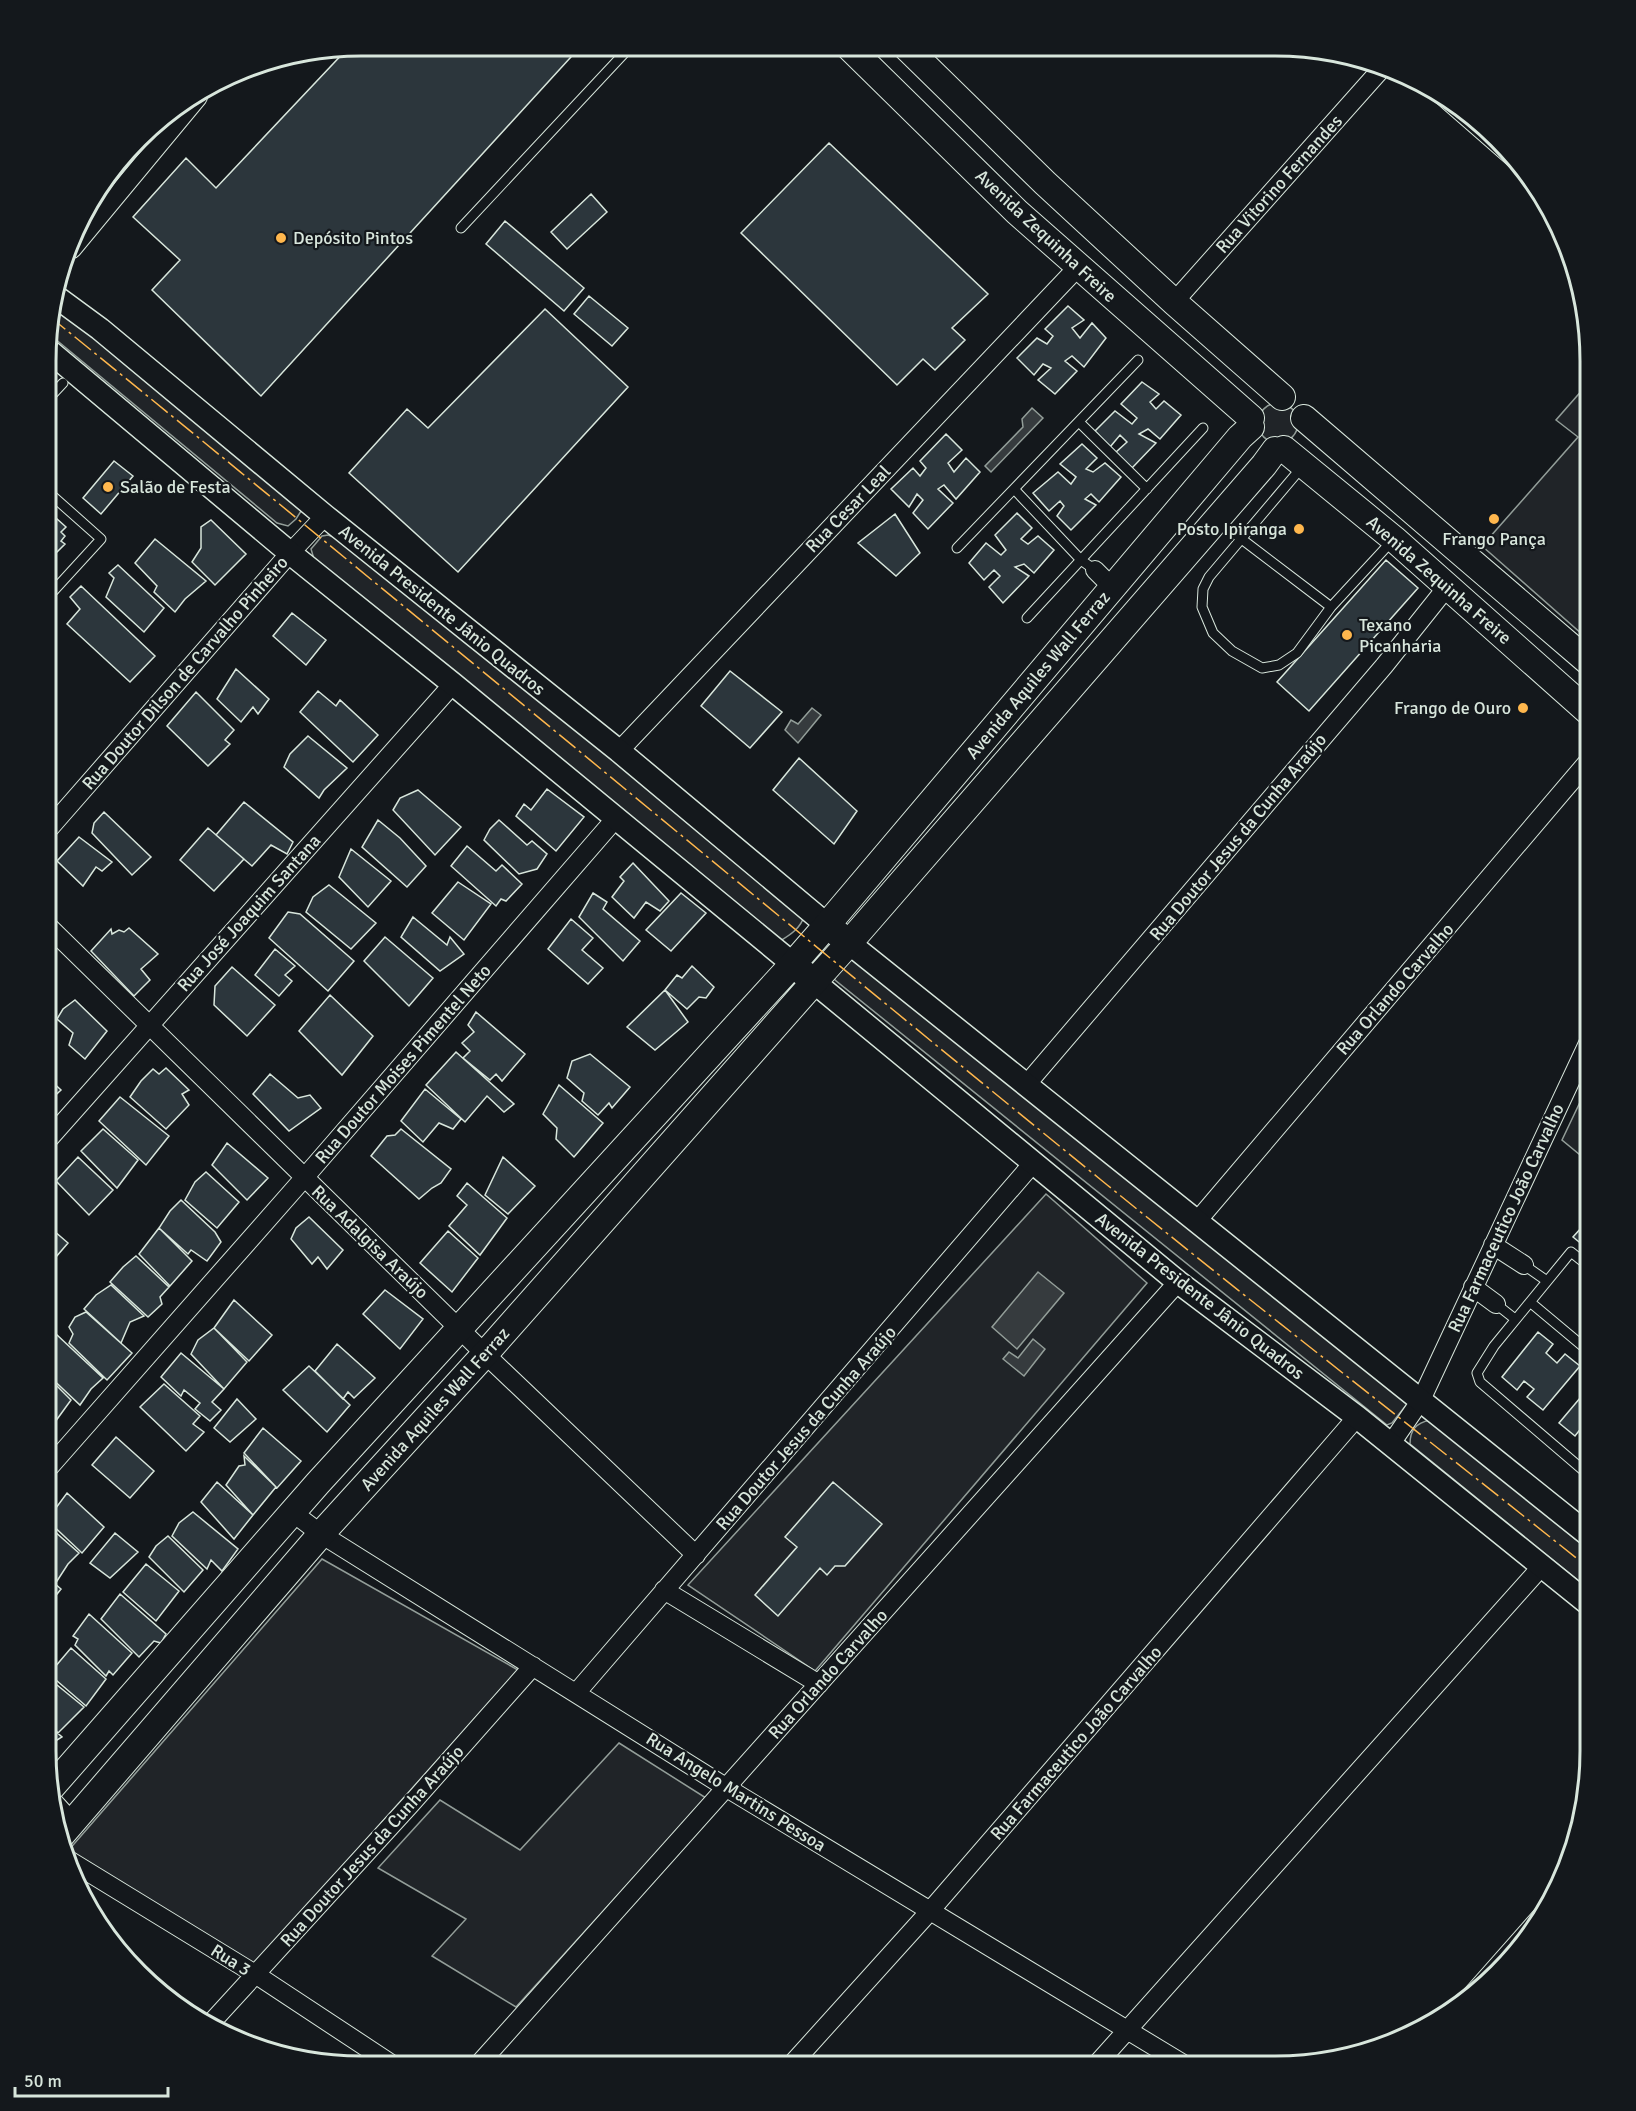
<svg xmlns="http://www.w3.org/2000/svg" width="1636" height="2111" font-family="Signika,sans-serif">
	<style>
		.green { fill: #202428; stroke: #939e99; stroke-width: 1.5 }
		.water { fill: #363b3e; stroke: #939e99; stroke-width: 1.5 }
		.building { fill: #2c363c; stroke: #d8e6dc; stroke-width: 1.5 }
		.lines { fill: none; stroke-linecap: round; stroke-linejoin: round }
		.service-casing { stroke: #d8e6dc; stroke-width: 11 }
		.minor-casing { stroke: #d8e6dc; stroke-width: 20 }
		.tertiary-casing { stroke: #d8e6dc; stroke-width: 25 }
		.secondary-casing { stroke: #d8e6dc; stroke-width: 28 }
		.service { stroke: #14181c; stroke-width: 9 }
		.minor { stroke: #14181c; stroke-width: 18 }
		.tertiary { stroke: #14181c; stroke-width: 22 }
		.secondary { stroke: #14181c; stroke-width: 26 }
		.power { stroke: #ffb74d; stroke-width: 1.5; stroke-dasharray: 21 4.5 3 4.5; stroke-linecap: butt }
		.poi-dot { fill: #ffb74d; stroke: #14181c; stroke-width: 2 }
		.labels { text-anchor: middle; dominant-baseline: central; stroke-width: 4.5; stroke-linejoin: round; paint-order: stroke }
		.street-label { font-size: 18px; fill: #d8e6dc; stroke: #14181c }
		.poi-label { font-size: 18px; fill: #d8e6dc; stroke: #14181c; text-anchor: start }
		.rim { fill: none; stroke: #d8e6dc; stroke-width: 3 }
	</style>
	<rect width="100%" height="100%" fill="#14181c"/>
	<!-- green -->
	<path class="green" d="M55 297 303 508 296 519 288 526 277 523 48 333V319Z
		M1591 380V642L1482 546 1578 437 1556 420Z
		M1258 423a20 20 0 1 1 40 0a20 20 0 1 1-40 0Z
		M328 535 336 538 566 722 804 916C801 928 790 935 780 941L314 559 311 549 322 536Z
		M852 956 1407 1404 1392 1423 1387 1425 835 980 834 977Z
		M1591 1079V1164L1562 1140Z
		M1046 1194 1147 1283 815 1671 688 1585Z
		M1430 1420 1590 1551V1590L1410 1444C1410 1430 1416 1423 1430 1420Z
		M322 1559 518 1670 252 1967 67 1852Z
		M619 1743 706 1798 516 2007 432 1956 466 1919 378 1868 440 1800 520 1850Z"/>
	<!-- water -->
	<path class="water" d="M1032 408 1043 418 991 472 985 466 1023 427 1022 419Z
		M812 708 821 715 798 743 785 730 791 720 798 724Z
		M1038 1272 1064 1293 1017 1349 992 1327Z
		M1033 1339 1045 1349 1024 1376 1003 1359 1009 1352 1018 1358Z"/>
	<!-- building -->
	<path class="building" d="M361 45 581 46 261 396 152 290 180 260 133 217 186 158 216 188 349 47Z
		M829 143 988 294 952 328 965 340 935 370 923 359 897 385 741 233Z
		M591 194 607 212 567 249 551 232Z
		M505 221 584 288 564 311 486 244Z
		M589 296 628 328 612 346 574 314Z
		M1068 306 1084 320 1072 328 1080 338 1092 323 1106 338 1084 367 1072 356 1065 361 1077 371 1055 394 1038 380 1051 368 1043 364 1034 375 1017 358 1037 338 1047 344 1053 336 1045 329Z
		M545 309 628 387 458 572 349 473 407 409 428 428Z
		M1142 382 1159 394 1150 402 1156 409 1164 401 1181 415 1160 439 1148 429 1139 434 1156 443 1132 468 1115 453 1127 442 1120 435 1110 447 1095 431 1115 411 1132 424 1137 418 1121 404Z
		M946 434 962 450 948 463 954 472 966 458 980 472 956 499 944 485 938 489 953 503 928 529 913 513 923 500 917 494 909 507 891 489 913 468 920 476 926 468 920 461Z
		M1082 444 1097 458 1086 469 1093 472 1105 463 1121 477 1099 502 1091 494 1085 499 1096 505 1071 530 1057 516 1064 506 1060 501 1049 511 1033 493 1058 472 1071 484 1076 477 1060 464Z
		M114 461 133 476 101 514 83 498Z
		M47 510 66 527 61 532 65 536 61 541 65 544 55 554 51 550 47 554Z
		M1017 513 1032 528 1021 539 1028 544 1038 536 1054 550 1034 573 1024 564 1015 567 1029 576 1003 603 989 587 1000 576 994 570 984 580 969 563 986 543 1001 555 1006 550 995 535Z
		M895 514 920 553 896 576 858 543Z
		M211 520 246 554 215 585 192 562 201 548V527Z
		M155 539 206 581 185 599 175 612 154 592 157 586 135 563Z
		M1386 560 1418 588 1309 711 1277 682Z
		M118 565 164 608 144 632 106 597 114 578 109 573Z
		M81 586 155 656 130 682 67 624 80 609 70 597Z
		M292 613 326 640 306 665 273 636Z
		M236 669 269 699 258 714 253 707 241 722 217 699Z
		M730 671 782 712 750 748 701 706Z
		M318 691 336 706 340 700 378 735 353 762 300 712Z
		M196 692 234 730 225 740 230 744 208 766 167 726Z
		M308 736 347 768 324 790 319 798 284 767 290 754Z
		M799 758 857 811 834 844 773 790Z
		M547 789 584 817 556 851 516 816 524 804 531 810Z
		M418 790 461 827 435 855 393 810 400 798Z
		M244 802 293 842 287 854 271 845 252 866 216 835Z
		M104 812 151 857 132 875 92 833 94 823Z
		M378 820 400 838 426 866 407 887 362 847Z
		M499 820 527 845 532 841 547 854 537 869 519 874 484 840 490 829Z
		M208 828 244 859 214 891 180 860Z
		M79 837 112 862 102 871 96 867 83 886 57 861Z
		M467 846 496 871 502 865 522 884 506 901 501 899 496 906 451 866Z
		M351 849 391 881 368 907 339 877Z
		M633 863 669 901 660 911 646 902 634 918 612 897 624 881 620 877Z
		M458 882 491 904 464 940 432 913Z
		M329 885 376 923 351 949 306 912 313 897Z
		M593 893 607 902 603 909 640 941 623 961 579 917Z
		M681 893 706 913 671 951 646 930Z
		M288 912 300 914 354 961 328 991 269 938Z
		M413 917 447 945 450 937 464 954 440 971 401 937Z
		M571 919 593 938 582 950 603 968 588 984 548 949Z
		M129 928 158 954 141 969 150 980 134 996 91 951 111 929 112 934 119 930 124 932Z
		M385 937 433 978 409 1006 364 961Z
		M275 949 295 966 285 975 292 981 279 996 255 975Z
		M692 966 714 987 706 998 699 997 687 1009 665 990 677 975 682 978Z
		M232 967 275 1005 247 1036 214 1005 215 986Z
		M665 990 688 1022 655 1050 627 1027Z
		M330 995 373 1036 342 1075 299 1031Z
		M75 1000 107 1031 85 1059 69 1045 73 1033 57 1019 63 1009Z
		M476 1012 525 1054 502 1081 496 1074 490 1080 463 1058 470 1051 462 1043 474 1032 468 1025Z
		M456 1052 514 1104 504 1112 487 1096 465 1122 426 1085Z
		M590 1054 630 1087 612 1108 609 1103 598 1115 582 1101 584 1093 567 1078 572 1061Z
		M166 1068 189 1090 182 1094 189 1105 166 1129 130 1097 141 1081 153 1069 159 1074Z
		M270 1074 298 1098 310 1095 321 1108 289 1131 253 1094Z
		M46 1076 61 1090 46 1104Z
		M559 1085 603 1123 574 1157 556 1139 557 1128 543 1114Z
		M425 1089 461 1119 453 1129 439 1123 423 1142 401 1121Z
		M120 1097 169 1136 146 1165 99 1121Z
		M103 1129 138 1160 117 1188 81 1151Z
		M401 1129 451 1169 441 1183 432 1188 419 1199 371 1156 387 1136 395 1135Z
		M227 1143 268 1178 247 1200 212 1165Z
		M78 1157 113 1190 89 1215 56 1181Z
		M503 1157 535 1186 508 1214 485 1195Z
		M206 1172 239 1202 217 1228 185 1200 195 1182Z
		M467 1183 507 1218 480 1255 449 1226 467 1205 457 1196Z
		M181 1200 215 1232 221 1242 207 1261 191 1250 188 1254 159 1228 170 1211Z
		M309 1217 343 1250 327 1269 318 1257 312 1264 291 1239 296 1228Z
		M1591 1217V1248L1589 1250 1573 1237Z
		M46 1224 68 1243 49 1265 46 1261Z
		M159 1228 192 1261 170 1286 139 1254Z
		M448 1231 478 1258 452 1292 420 1263Z
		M136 1256 169 1287 160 1297 162 1304 148 1317 110 1282 123 1267Z
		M111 1285 144 1316 130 1322 121 1343 84 1309 96 1295Z
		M385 1290 423 1319 400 1349 363 1314Z
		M234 1300 272 1335 249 1361 214 1328Z
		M86 1312 132 1353 107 1380 69 1343 73 1334 69 1327 75 1317Z
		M214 1328 247 1362 224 1389 191 1354 198 1340Z
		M1538 1332 1553 1344 1546 1353 1557 1363 1565 1354 1580 1366 1543 1410 1527 1397 1534 1389 1524 1381 1517 1390 1502 1377Z
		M56 1334 103 1378 91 1389 80 1405 46 1373V1344Z
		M337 1344 375 1378 354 1398 348 1392 343 1399 315 1371Z
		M181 1353 224 1389 212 1402 221 1410 210 1421 195 1409 200 1403 184 1390 181 1396 161 1377Z
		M309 1366 350 1405 327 1432 283 1390Z
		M46 1375 71 1400 55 1422 46 1413Z
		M164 1384 200 1416 193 1424 204 1432 186 1451 140 1407Z
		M1591 1385 1590 1434 1582 1427 1575 1436 1559 1423Z
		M237 1399 256 1419 230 1442 214 1428Z
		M263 1428 301 1461 277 1488 244 1453Z
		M116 1437 154 1471 130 1498 92 1465Z
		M244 1456 276 1487 253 1515 226 1485 239 1466 245 1465Z
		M217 1482 253 1515 234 1539 201 1502Z
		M833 1482 882 1524 845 1566H835L827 1575 820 1568 778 1616 755 1595 797 1547 785 1537Z
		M67 1493 104 1527 82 1553 47 1520Z
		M193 1512 238 1549 222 1571 211 1560 207 1569 172 1536 179 1523Z
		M45 1523 79 1553 68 1564 57 1581 45 1569Z
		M115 1533 138 1552 110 1578 90 1563Z
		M168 1536 203 1570 184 1592 149 1557 156 1546Z
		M146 1564 179 1591 156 1621 123 1592Z
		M45 1575 61 1589 45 1609Z
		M120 1594 166 1634 161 1643 154 1641 139 1657 101 1619Z
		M89 1614 132 1653 113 1675 109 1671 106 1676 75 1645 78 1639 73 1636Z
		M71 1648 106 1679 86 1706 49 1674Z
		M46 1676 84 1707 58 1733 45 1719Z
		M45 1722 62 1737 49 1745 45 1750Z"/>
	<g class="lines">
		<!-- service casing -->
		<g class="service-casing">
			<path id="service" d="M461 228 631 46
				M48 399 63 383
				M1079 422 1147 489
				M1302 467 1209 577 1203 589 1202 607 1213 633 1232 651 1262 668 1279 665 1297 653 1331 607
				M1014 489 1081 560 1095 570
				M1218 521 1331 607 1392 541
				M957 548 1138 360
				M47 598 101 539 47 491
				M1027 618 1203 428
				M1524 1265 1547 1281
				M1530 1302 1591 1353
				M1496 1304 1515 1319
				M1590 1476 1480 1382 1477 1373 1494 1346 1571 1252 1591 1268"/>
		</g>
		<!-- minor casing -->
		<g class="minor-casing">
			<path id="minor" d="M1437 91 1523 166
				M72 249 198 97
				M1174 302 1384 66
				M1095 570 1112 587
				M619 751 1078 267
				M47 831 290 553 325 516
				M47 925 485 1354 696 1555
				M1026 1085 1384 666 1447 587
				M46 1142 453 684
				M1198 1220 1591 758
				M1493 1245 1524 1265
				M1473 1287 1496 1304
				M1390 1445 1421 1400 1591 1037
				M46 1471 304 1178 616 818
				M292 1512 321 1534 727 1788 1185 2065
				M664 1590 819 1684
				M577 1692 1034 1162
				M52 1800 72 1822
				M67 1859 255 1974 393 2065
				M1469 1998 1545 1912
				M209 2025 410 1805 533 1666
				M478 2065 1178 1282
				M791 2065 930 1911 1357 1417
				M1096 2065 1542 1566"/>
		</g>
		<!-- tertiary casing -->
		<g class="tertiary-casing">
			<path id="tertiary" d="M55 296 100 329 325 516 619 751 827 925
				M48 350 290 553 453 684 793 964
				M849 943 1590 1536
				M814 982 1178 1282 1357 1417 1590 1605"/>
		</g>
		<!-- secondary casing -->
		<g class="secondary-casing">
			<path id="secondary" d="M848 46 1017 212 1251 418
				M906 47 1045 183 1174 302 1282 397
				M1304 418 1591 664
				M1284 449 1394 539 1591 714
				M827 925 1240 437 1251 427
				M849 943 827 925 793 964 814 982 849 943 1264 465 1275 450
				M50 1789 318 1483 793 964
				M58 1839 321 1534 485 1354 814 982"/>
		</g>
		<!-- service -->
		<use href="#service" class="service"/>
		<!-- minor -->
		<use href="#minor" class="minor"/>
		<!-- tertiary -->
		<use href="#tertiary" class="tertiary"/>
		<!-- secondary -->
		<use href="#secondary" class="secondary"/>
		<!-- power -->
		<path class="power" d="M49 316C403 603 752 896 1106 1184 1266 1314 1429 1440 1590 1569"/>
	</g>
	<!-- markers -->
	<g class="poi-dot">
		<circle cx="281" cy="238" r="6"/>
		<circle cx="108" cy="487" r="6"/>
		<circle cx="1494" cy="519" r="6"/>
		<circle cx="1299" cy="529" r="6"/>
		<circle cx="1347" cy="635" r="6"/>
		<circle cx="1523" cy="708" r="6"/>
	</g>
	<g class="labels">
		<!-- street labels -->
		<g class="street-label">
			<text transform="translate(1279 184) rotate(-48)">Rua Vitorino Fernandes</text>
			<text transform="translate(1046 236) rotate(43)">Avenida Zequinha Freire</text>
			<text transform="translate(848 509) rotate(-46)">Rua Cesar Leal</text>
			<text transform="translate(1439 580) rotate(41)">Avenida Zequinha Freire</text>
			<text transform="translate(442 610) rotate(39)">Avenida Presidente Jânio Quadros</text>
			<text transform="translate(185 673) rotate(-49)">Rua Doutor Dilson de Carvalho Pinheiro</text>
			<text transform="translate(1038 675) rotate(-50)">Avenida Aquiles Wall Ferraz</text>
			<text transform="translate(1238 837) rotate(-50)">Rua Doutor Jesus da Cunha Araújo</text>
			<text transform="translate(249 913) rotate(-48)">Rua José Joaquim Santana</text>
			<text transform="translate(1395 989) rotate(-49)">Rua Orlando Carvalho</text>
			<text transform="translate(403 1064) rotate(-49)">Rua Doutor Moises Pimentel Neto</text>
			<text transform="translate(1506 1218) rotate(-65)">Rua Farmaceutico João Carvalho</text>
			<text transform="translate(370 1242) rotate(44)">Rua Adalgisa Araújo</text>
			<text transform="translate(1200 1296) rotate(38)">Avenida Presidente Jânio Quadros</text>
			<text transform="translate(435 1409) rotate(-48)">Avenida Aquiles Wall Ferraz</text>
			<text transform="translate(806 1428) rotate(-49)">Rua Doutor Jesus da Cunha Araújo</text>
			<text transform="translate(828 1674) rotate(-48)">Rua Orlando Carvalho</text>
			<text transform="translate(1076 1743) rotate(-49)">Rua Farmaceutico João Carvalho</text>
			<text transform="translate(736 1792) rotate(32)">Rua Angelo Martins Pessoa</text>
			<text transform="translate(372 1846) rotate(-48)">Rua Doutor Jesus da Cunha Araújo</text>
			<text transform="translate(231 1960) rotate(32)">Rua 3</text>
		</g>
		<!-- poi labels -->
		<g class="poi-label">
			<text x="293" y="238">Depósito Pintos</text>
			<text x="120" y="487">Salão de Festa</text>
			<text x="1287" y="529" text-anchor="end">Posto Ipiranga</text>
			<text x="1494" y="539" text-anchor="middle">Frango Pança</text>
			<text x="1359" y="625">Texano<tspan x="1359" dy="21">Picanharia</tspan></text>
			<text x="1511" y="708" text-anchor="end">Frango de Ouro</text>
		</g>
	</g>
	<!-- crop -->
	<path d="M0 0H1636V2111H0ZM361 56H1275A305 305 0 0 1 1580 361V1751A305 305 0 0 1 1275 2056H361A305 305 0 0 1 56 1751V361A305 305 0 0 1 361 56Z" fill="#14181c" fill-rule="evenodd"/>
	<path class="rim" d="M361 56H1275A305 305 0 0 1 1580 361V1751A305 305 0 0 1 1275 2056H361A305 305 0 0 1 56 1751V361A305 305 0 0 1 361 56Z"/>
	<!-- scale -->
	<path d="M15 2087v9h153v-9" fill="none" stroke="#d8e6dc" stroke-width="3"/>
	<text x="24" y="2087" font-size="18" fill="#d8e6dc" stroke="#14181c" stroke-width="4.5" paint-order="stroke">50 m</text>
</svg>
